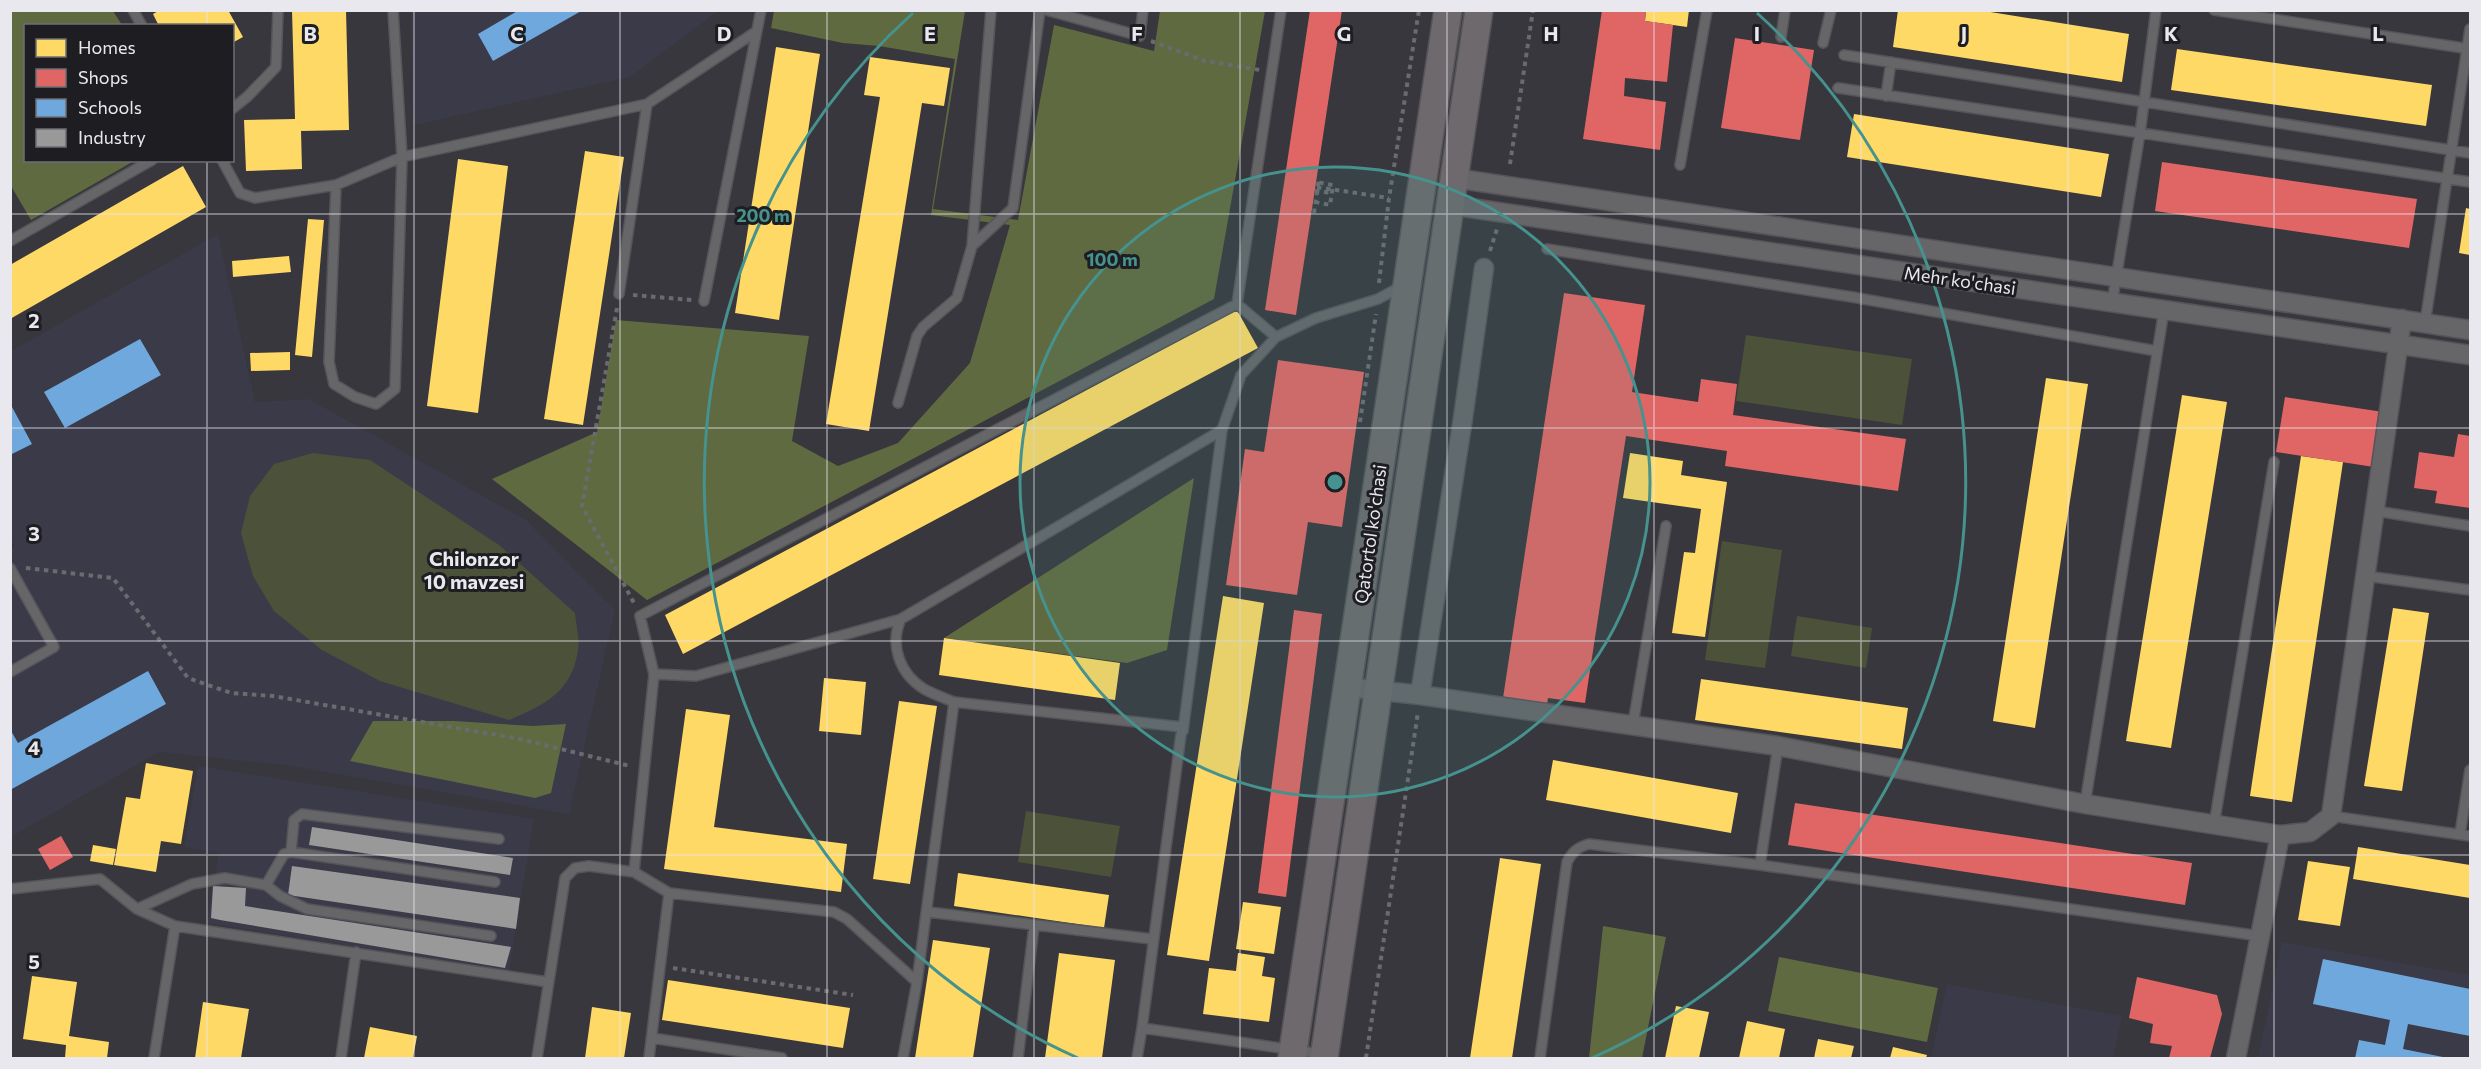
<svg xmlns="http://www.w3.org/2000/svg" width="2481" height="1069" font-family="Commissioner,sans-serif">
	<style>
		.built { fill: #3b3a49 }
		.green { fill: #4c523a }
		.forest { fill: #606a40 }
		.homes { fill: #ffd966 }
		.shops { fill: #e06666 }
		.schools { fill: #6fa8dc }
		.industry { fill: #999 }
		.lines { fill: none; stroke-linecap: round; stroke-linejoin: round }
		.lane-casing { stroke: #555459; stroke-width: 12 }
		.street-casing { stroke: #555459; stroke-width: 21 }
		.secondary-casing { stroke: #555459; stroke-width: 30 }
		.path { stroke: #6b6a6e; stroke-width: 4; stroke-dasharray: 4.5 4.5; stroke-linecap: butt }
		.lane { stroke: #666669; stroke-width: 9 }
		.street { stroke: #666669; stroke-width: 18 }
		.secondary { stroke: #6d696c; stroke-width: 27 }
		.grid { fill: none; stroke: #e8e8ee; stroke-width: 1.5; stroke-opacity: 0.55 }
		.ring { fill: none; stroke: #45928e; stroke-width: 3 }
		.labels { text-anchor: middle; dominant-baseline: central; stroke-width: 6; stroke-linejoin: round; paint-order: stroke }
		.street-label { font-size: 18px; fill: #e8e8ee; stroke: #1d1d22 }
		.neighbourhood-label { font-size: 20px; font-weight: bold; fill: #e8e8ee; stroke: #1d1d22 }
		.grid-label { font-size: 20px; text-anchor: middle; font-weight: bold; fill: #e8e8ee; stroke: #1d1d22; stroke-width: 6; stroke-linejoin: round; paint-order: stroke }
		.centre { fill: #45928e; stroke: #1d1d22; stroke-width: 3 }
		.ring-label { font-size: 18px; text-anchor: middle; font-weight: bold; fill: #45928e; stroke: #1d1d22; stroke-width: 6; stroke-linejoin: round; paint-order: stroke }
	</style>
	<rect width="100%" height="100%" fill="#38373d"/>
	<!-- built -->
	<path class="built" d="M411 11H718L630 77 414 125Z
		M218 234 255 402 309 399 526 520 615 610 569 814 286 765 159 752 11 837 10 549 15 546 10 539 11 351Z
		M198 766 534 819 509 971 207 923 219 853 184 847Z
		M2282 942 2470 975V1058H2258Z
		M1947 984 2122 1016 2113 1058H1931Z"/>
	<!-- green -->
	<path class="green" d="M1746 335 1912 359 1902 425 1736 401Z
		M313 453 370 460 499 545 575 613C576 625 580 640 578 651 571 693 544 705 509 720L380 681 322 650 274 611 253 576 241 533 250 496 274 464Z
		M1722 541 1782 550 1765 668 1705 660Z
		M1797 616 1872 628 1866 668 1791 656Z
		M1026 811 1120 826 1111 877 1018 862Z"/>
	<!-- forest -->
	<path class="forest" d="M11 10 113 11 122 25 26 26V160L134 161 31 220 11 186Z
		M774 11H965L933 209 1018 220 1054 25 1154 51 1160 11H1265L1214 299 647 600 492 479 597 432 616 320 809 336 792 441 838 466 898 443 970 363 1010 225 931 215 955 59 879 46 843 43 771 28Z
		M1194 478 1167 650 1127 663 944 638Z
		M373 721H454L533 726 566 724 551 793 535 798 350 761Z
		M1603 926 1666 937 1642 1058H1589Z
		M1779 957 1938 988 1927 1042 1768 1011Z"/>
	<!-- homes -->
	<path class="homes" d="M160 10H228L243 37 232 43V26H159L153 14Z
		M292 10H346L349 130 301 131 302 169 246 171 244 120 295 119Z
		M1646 10H1689L1687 27 1645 21Z
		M1898 10H1978L2129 34 2122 82 1893 47Z
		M776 47 820 54 779 320 735 313Z
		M2177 49 2432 85 2426 126 2171 90Z
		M870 57 950 68 944 106 922 103 869 431 826 424 880 97 864 95Z
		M1854 114 2109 154 2101 197 1847 157Z
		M585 151 624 157 583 425 544 419Z
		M458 159 508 166 478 413 427 406Z
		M183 166 206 207 10 319V265Z
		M2466 208 2470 209V255L2459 253Z
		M308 219 324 220 312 357 295 355Z
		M289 256 291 272 233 277 232 261Z
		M1237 310 1258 348 683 654 665 615Z
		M290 352V370L251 371 250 353Z
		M2046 378 2088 384 2035 728 1993 721Z
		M2182 395 2227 402 2171 748 2126 741Z
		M1630 453 1683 461 1681 475 1727 482 1705 637 1672 633 1684 552 1695 553 1701 509 1623 498Z
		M2301 456 2343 462 2292 802 2250 796Z
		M1223 596 1264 603 1209 961 1167 955Z
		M2393 608 2429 613 2402 791 2364 786Z
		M944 638 1120 663 1115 700 939 675Z
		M824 678 866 682 861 735 819 731Z
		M1701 679 1908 708 1902 749 1695 720Z
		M899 701 937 706 910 884 873 879Z
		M686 709 730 715 714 827 847 844 841 892 664 869Z
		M1553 760 1738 793 1731 833 1546 800Z
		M146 763 193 771 181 844 161 841 156 872 114 865 126 797 140 799Z
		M93 845 116 849 113 865 90 861Z
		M2358 847 2470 865V898L2353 879Z
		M1500 858 1541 864 1512 1058H1470Z
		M2308 861 2350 867 2340 926 2298 920Z
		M958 873 1109 895 1104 928 954 906Z
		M1243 902 1281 907 1274 954 1236 949Z
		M933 940 990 948 973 1058H915Z
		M1059 953 1115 960 1102 1058H1045Z
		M1238 953 1265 957 1262 976 1275 978 1269 1022 1203 1014 1209 968 1236 971Z
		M32 976 77 982 69 1036 109 1042 107 1058H65L66 1045 23 1039Z
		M668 980 850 1008 843 1048 662 1020Z
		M203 1002 249 1009 241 1058H195Z
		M1676 1006 1709 1012 1699 1058H1665Z
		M592 1007 631 1013 624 1058H585Z
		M1747 1021 1785 1029 1779 1058H1739Z
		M370 1027 417 1036 413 1058H364Z
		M1818 1039 1854 1046 1851 1058H1814Z
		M1893 1047 1927 1055 1926 1058H1890Z"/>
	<!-- shops -->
	<path class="shops" d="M1310 10H1342L1296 315 1265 310Z
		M1602 10H1646L1645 21 1673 25 1667 82 1625 78 1624 96 1666 102 1660 150 1583 139Z
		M1735 38 1814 50 1800 140 1721 128Z
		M2162 162 2417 199 2409 248 2155 211Z
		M1564 293 1645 305 1632 392 1698 402 1701 379 1737 384 1733 415 1906 439 1898 491 1725 466 1727 451 1626 436 1585 703 1548 698 1547 705 1503 698Z
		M1278 360 1364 372 1342 527 1308 522 1297 595 1226 585 1245 449 1264 452Z
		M2285 397 2383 412 2374 467 2276 452Z
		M2458 434 2470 436V508L2435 503 2437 491 2414 488 2419 452 2454 457Z
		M1294 610 1322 614 1286 897 1258 893Z
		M1795 803 2192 863 2185 905 1788 845Z
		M61 836 73 857 50 870 38 849Z
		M2137 977 2217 995 2222 1014 2210 1058H2169L2172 1046 2150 1043 2153 1024 2129 1018Z"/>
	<!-- schools -->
	<path class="schools" d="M519 10H583L493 61 478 34Z
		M140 339 161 375 65 428 44 392Z
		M12 407 32 444 10 455V408Z
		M148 671 166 704 10 790V729L18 743Z
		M2323 959 2470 989V1036L2408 1024 2403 1049 2448 1058H2355L2359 1040 2385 1045 2390 1020 2313 1004Z"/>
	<!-- industry -->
	<path class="industry" d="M312 827 513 858 510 875 309 845Z
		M292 866 520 898 516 929 288 895Z
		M213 886 246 888 245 906 511 947 505 968 220 920 211 918Z"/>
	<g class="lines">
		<!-- lane casing -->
		<g class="lane-casing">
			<path id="lane" d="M133 10 142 26
				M1046 10 1140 36 1143 10
				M2214 10 2470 49
				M1781 37 1785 10
				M1823 43 1831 10
				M1844 55 2470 153
				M1838 88 2470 182
				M1886 96 1891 62
				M232 109 247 97 276 67 278 10
				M222 160 240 193 255 198 336 185 402 157 647 104
				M1680 165 1707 10
				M336 185 329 362 334 384 355 397 376 404 395 389 402 157 393 10
				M10 241 152 160
				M972 246 991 10
				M1547 249 1852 297 2157 351
				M619 294 647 104 757 31
				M704 301 761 10
				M2112 303 2140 133 2156 10
				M1237 304 1281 10
				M2425 323 2470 29
				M898 403 917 336 923 327 957 298 972 246 1013 208 1040 10
				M2376 511 2470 526
				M10 568 54 647 10 672
				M2366 576 2470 590
				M901 619C889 645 900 674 924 689 933 694 944 698 954 702L1182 727 1142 1028 1322 1054
				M654 674 696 676 901 619 1222 430 1241 375 1276 337 1316 318 1378 299 1402 286
				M1633 724 1666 526
				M1183 731 1222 430
				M2085 804 2164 310
				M2331 816 2470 836
				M2214 825 2274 462
				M2460 834 2470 770
				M291 852 294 820 302 814 499 839
				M1760 865 2260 936
				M266 885 284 854 291 852 495 882
				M10 889 100 879 137 909 175 926 548 982
				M669 893 834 912 847 919 917 982 954 702
				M137 909 192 884 225 878 266 885 280 896 307 909 491 936
				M928 912 1152 939
				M652 1038 782 1058
				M154 1058 175 926
				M341 1058 356 952
				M537 1058 565 878 575 868 589 866 634 872
				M649 1058 669 893 634 872 654 674 640 616 1237 304 1276 337
				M903 1058 917 982
				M1018 1058 1034 926
				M1137 1058 1142 1028
				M1540 1058 1567 862C1572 852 1578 847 1589 844L1760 865 1778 746"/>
		</g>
		<!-- street casing -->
		<g class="street-casing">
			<path id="street" d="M1454 178 2470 330
				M1450 205 2470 355
				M1347 687 1420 695 1778 746 2085 804 2280 835 2310 832 2331 816 2402 319
				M1420 695 1463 418 1484 268
				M2236 1058 2280 835"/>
		</g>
		<!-- secondary casing -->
		<g class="secondary-casing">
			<path id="secondary" d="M1292 1058 1448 10
				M1324 1058 1479 10"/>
		</g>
		<!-- path -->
		<path class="path" d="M1151 41 1205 61 1260 70
			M1510 164 1533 10
			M1317 187 1389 198
			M1315 191 1332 193
			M1315 202 1330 205 1333 185 1316 182
			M1314 213 1319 178
			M1490 251 1497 229
			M1379 283 1389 198 1419 10
			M633 295 692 300
			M617 308 582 506 635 605
			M1360 422 1376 314
			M26 568 113 578 188 678 231 693 273 696 520 739 630 766
			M673 968 853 995
			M1366 1058 1418 712"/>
		<!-- lane -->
		<use href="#lane" class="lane"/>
		<!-- street -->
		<use href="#street" class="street"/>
		<!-- secondary -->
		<use href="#secondary" class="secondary"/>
	</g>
	<!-- grid -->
	<path class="grid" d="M207 10V26M414 10V1058M620 10V1058M827 10V1058M1034 10V1058M1240 10V1058M1447 10V1058M1654 10V1058M1861 10V1058M2068 10V1058M2274 10V1058M207 160V1058M10 214H2470M10 428H2470M10 641H2470M10 855H2470"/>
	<!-- distance rings -->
	<circle cx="1335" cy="482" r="315" fill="#45928e" fill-opacity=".12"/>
	<g class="ring">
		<circle cx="1335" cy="482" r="315"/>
		<path d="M1078 1058A631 631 0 0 1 913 13M1757 13A631 631 0 0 1 1592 1058"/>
	</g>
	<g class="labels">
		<!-- street labels -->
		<g class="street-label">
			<text transform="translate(1960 280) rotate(8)">Mehr ko'chasi</text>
			<text transform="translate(1370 534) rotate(-82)">Qatortol ko'chasi</text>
		</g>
		<!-- neighbourhood labels -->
		<g class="neighbourhood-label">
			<text x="474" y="558">Chilonzor<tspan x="474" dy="23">10 mavzesi</tspan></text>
		</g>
	</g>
	<g class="grid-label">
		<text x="310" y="41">B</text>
		<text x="517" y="41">C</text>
		<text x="724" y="41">D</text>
		<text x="930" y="41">E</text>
		<text x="1137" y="41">F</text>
		<text x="1344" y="41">G</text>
		<text x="1551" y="41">H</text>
		<text x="1757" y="41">I</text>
		<text x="1964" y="41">J</text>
		<text x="2171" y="41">K</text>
		<text x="2378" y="41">L</text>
		<text x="34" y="328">2</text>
		<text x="34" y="541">3</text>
		<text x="34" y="755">4</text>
		<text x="34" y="969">5</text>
	</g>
	<circle cx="1335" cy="482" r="9" class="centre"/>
	<g class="ring-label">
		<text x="763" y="222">200 m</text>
		<text x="1112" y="266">100 m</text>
	</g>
	<!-- border -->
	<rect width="2481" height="1069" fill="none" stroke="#e8e8ee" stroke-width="24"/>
	<!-- legend -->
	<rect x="24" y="24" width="210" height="138" fill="#1d1d22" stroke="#6e6e74" stroke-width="1.5"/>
	<rect x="36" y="39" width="30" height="18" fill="#ffd966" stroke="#6e6e74" stroke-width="1.5"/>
	<text x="78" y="54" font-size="18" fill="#e8e8ee">Homes</text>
	<rect x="36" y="69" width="30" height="18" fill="#e06666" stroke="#6e6e74" stroke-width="1.5"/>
	<text x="78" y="84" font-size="18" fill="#e8e8ee">Shops</text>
	<rect x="36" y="99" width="30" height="18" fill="#6fa8dc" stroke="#6e6e74" stroke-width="1.5"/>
	<text x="78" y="114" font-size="18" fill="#e8e8ee">Schools</text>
	<rect x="36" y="129" width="30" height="18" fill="#999999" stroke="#6e6e74" stroke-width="1.5"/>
	<text x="78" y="144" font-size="18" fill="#e8e8ee">Industry</text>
</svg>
